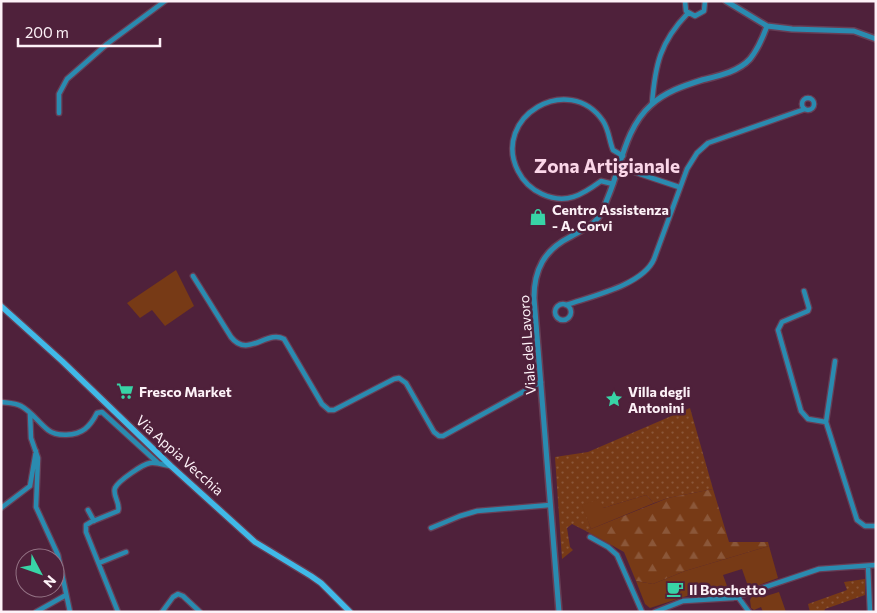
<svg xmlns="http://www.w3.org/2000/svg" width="877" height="613" font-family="Commissioner,sans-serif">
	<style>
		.grass { fill: url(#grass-dots) }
		.forest { fill: url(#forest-firs) }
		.park { fill: #773a16 }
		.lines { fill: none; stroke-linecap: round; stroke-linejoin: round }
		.minor-casing { stroke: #673e55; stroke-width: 7 }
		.tertiary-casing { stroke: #673e55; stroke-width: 8 }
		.secondary-casing { stroke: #673e55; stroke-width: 8 }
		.minor { stroke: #2a8bb0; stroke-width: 4.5 }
		.tertiary { stroke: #2a8bb0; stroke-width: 5 }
		.secondary { stroke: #40b9e7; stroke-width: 5.5 }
		.labels { text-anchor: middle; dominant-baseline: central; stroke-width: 5; stroke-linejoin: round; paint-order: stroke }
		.poi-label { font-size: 14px; font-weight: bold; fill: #fdf1f7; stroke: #4f213b; text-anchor: start }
		.street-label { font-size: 14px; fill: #fdf1f7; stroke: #4f213b }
		.district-label { font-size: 19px; font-weight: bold; fill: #fbd6e8; stroke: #4f213b }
	</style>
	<defs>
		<pattern id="grass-dots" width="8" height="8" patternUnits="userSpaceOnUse" patternTransform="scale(1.25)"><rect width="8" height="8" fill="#773a16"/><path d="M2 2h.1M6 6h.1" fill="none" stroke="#8b5739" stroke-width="1.8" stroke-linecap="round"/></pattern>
		<pattern id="forest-firs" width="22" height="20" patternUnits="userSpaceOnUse" patternTransform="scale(1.25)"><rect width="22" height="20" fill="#773a16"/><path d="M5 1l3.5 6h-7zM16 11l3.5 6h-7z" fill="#8b5739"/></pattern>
	</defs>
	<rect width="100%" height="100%" fill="#4f213b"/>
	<!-- grass -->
	<path class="grass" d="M690 408 713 489 668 498 654 503 646 495 603 508 583 505 591 529 586 531 572 524 567 528 570 547 573 550 562 559 555 457 588 452Z
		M865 579V595L825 609 824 612H810L808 604 847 590 844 582Z"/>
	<!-- forest -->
	<path class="forest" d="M713 489 729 542H768L769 546 685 571 653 584 636 581 624 552 586 531 668 498Z"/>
	<!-- park -->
	<path class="park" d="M176 270 194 306 165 326 152 310 140 318 127 303Z
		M646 495 654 503 591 529 582 505 600 499 603 508Z
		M769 546 778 578 749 589 742 569 723 575 730 594H693L650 608 645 604 636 581 653 584 685 571Z
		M764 592 766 596 779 592 786 612H763L761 607 754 610 751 608 750 600 752 596Z"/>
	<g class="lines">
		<!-- minor casing -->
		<g class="minor-casing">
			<path id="minor" d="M685 1 686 11 695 16 704 11 705 1
				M802 104a6 6 0 1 1 12 0a6 6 0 1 1-12 0Z
				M652 104C655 65 660 42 688 13
				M59 113V94L67 79 107 44 165 1
				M619 167 679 187
				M613 184 601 181C582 195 566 205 542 194 531 189 523 181 518 171 491 117 569 71 603 121 609 130 609 140 613 150L623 156
				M193 276 231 337C248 359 267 329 284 339L322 404 329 410H334L394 379 399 378 406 383 434 432 439 436H443L541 382
				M804 291 809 308 808 311 782 322 778 330 801 411 808 419 826 422 857 520 865 526H876
				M555 312a8 8 0 1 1 16 0a8 8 0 1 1-16 0Z
				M566 305C592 296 643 285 654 259L687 169 697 153 708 143 805 109
				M1 402C8 403 15 403 21 406 32 412 38 422 48 430 57 437 76 436 85 429 90 425 94 419 97 413L102 412 158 463
				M30 413 31 438 38 458 36 507 58 555 70 612
				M826 422 835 361
				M1 508 30 486 36 451
				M88 510 94 521
				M431 528 460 516 477 511 550 505
				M590 537 608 547 617 555 642 612
				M99 563 126 552
				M868 566 870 612
				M738 597 749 612
				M36 612 66 595
				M118 612 86 532V525L91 522 118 511C121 503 112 496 115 488 118 481 143 464 150 463 157 462 164 465 170 466
				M162 612 173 597 178 594 183 596 200 612
				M655 612 683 601 733 598 819 569 876 565"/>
		</g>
		<!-- tertiary casing -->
		<g class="tertiary-casing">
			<path id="tertiary" d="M726 1 767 26 792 29 854 31 876 39
				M559 612 534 298C534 270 544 250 570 237 580 231 591 227 598 218 603 212 605 204 608 197 621 167 625 128 651 105 665 92 683 86 702 80 718 76 738 72 750 59 758 49 763 37 767 26"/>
		</g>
		<!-- secondary casing -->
		<g class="secondary-casing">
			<path id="secondary" d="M1 306 62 361 171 466 255 542 311 576 321 583 350 612"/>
		</g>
		<!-- minor -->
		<use href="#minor" class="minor"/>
		<!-- tertiary -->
		<use href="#tertiary" class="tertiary"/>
		<!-- secondary -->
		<use href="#secondary" class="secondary"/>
	</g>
	<!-- icons -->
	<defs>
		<g id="shop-bare" transform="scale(1.35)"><path d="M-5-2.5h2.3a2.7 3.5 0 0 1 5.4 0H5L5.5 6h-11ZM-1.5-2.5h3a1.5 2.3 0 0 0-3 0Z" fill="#38d4a6" stroke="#4f213b" stroke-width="2.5" paint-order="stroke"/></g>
		<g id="supermarket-bare" transform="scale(1.35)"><path d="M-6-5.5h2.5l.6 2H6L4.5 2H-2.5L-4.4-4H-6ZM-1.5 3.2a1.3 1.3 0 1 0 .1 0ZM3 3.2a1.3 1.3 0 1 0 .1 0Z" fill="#38d4a6" stroke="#4f213b" stroke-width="2.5" paint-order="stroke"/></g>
		<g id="sight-bare" transform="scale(1.35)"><path d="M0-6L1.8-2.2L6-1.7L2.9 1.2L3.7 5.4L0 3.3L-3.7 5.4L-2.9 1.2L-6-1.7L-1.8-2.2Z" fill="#38d4a6" stroke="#4f213b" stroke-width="2.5" paint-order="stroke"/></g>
		<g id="cafe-bare" transform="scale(1.35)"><path d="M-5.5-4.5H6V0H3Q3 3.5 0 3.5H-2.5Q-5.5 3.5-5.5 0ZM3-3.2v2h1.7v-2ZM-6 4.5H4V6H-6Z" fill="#38d4a6" stroke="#4f213b" stroke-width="2.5" paint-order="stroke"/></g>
	</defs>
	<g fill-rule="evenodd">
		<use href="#shop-bare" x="538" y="217"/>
		<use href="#supermarket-bare" x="125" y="391"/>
		<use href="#sight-bare" x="614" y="399"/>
		<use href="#cafe-bare" x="675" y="589"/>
	</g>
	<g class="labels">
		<!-- poi labels -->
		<g class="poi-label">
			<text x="552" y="209">Centro Assistenza<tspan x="552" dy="16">- A. Corvi</tspan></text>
			<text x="139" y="391">Fresco Market</text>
			<text x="628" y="391">Villa degli<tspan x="628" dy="16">Antonini</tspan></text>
			<text x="689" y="589">Il Boschetto</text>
		</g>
		<!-- street labels -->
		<g class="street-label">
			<text transform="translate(527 345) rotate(-94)">Viale del Lavoro</text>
			<text transform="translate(180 455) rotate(42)">Via Appia Vecchia</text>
		</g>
		<!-- district labels -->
		<g class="district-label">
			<text x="607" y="165">Zona Artigianale</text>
		</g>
	</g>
	<!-- border -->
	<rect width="877" height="613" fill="none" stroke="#fdf1f7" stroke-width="5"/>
	<!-- north arrow -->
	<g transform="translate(40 573) rotate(131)"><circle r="24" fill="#4f213b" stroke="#957486"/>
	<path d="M0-4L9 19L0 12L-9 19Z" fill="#38d4a6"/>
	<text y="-8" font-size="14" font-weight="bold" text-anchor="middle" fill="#fdf1f7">N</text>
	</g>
	<!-- scale -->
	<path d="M18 38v8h142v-8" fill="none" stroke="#fdf1f7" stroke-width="2.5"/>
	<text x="25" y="38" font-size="15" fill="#fdf1f7" stroke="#4f213b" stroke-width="4" paint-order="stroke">200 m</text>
</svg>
